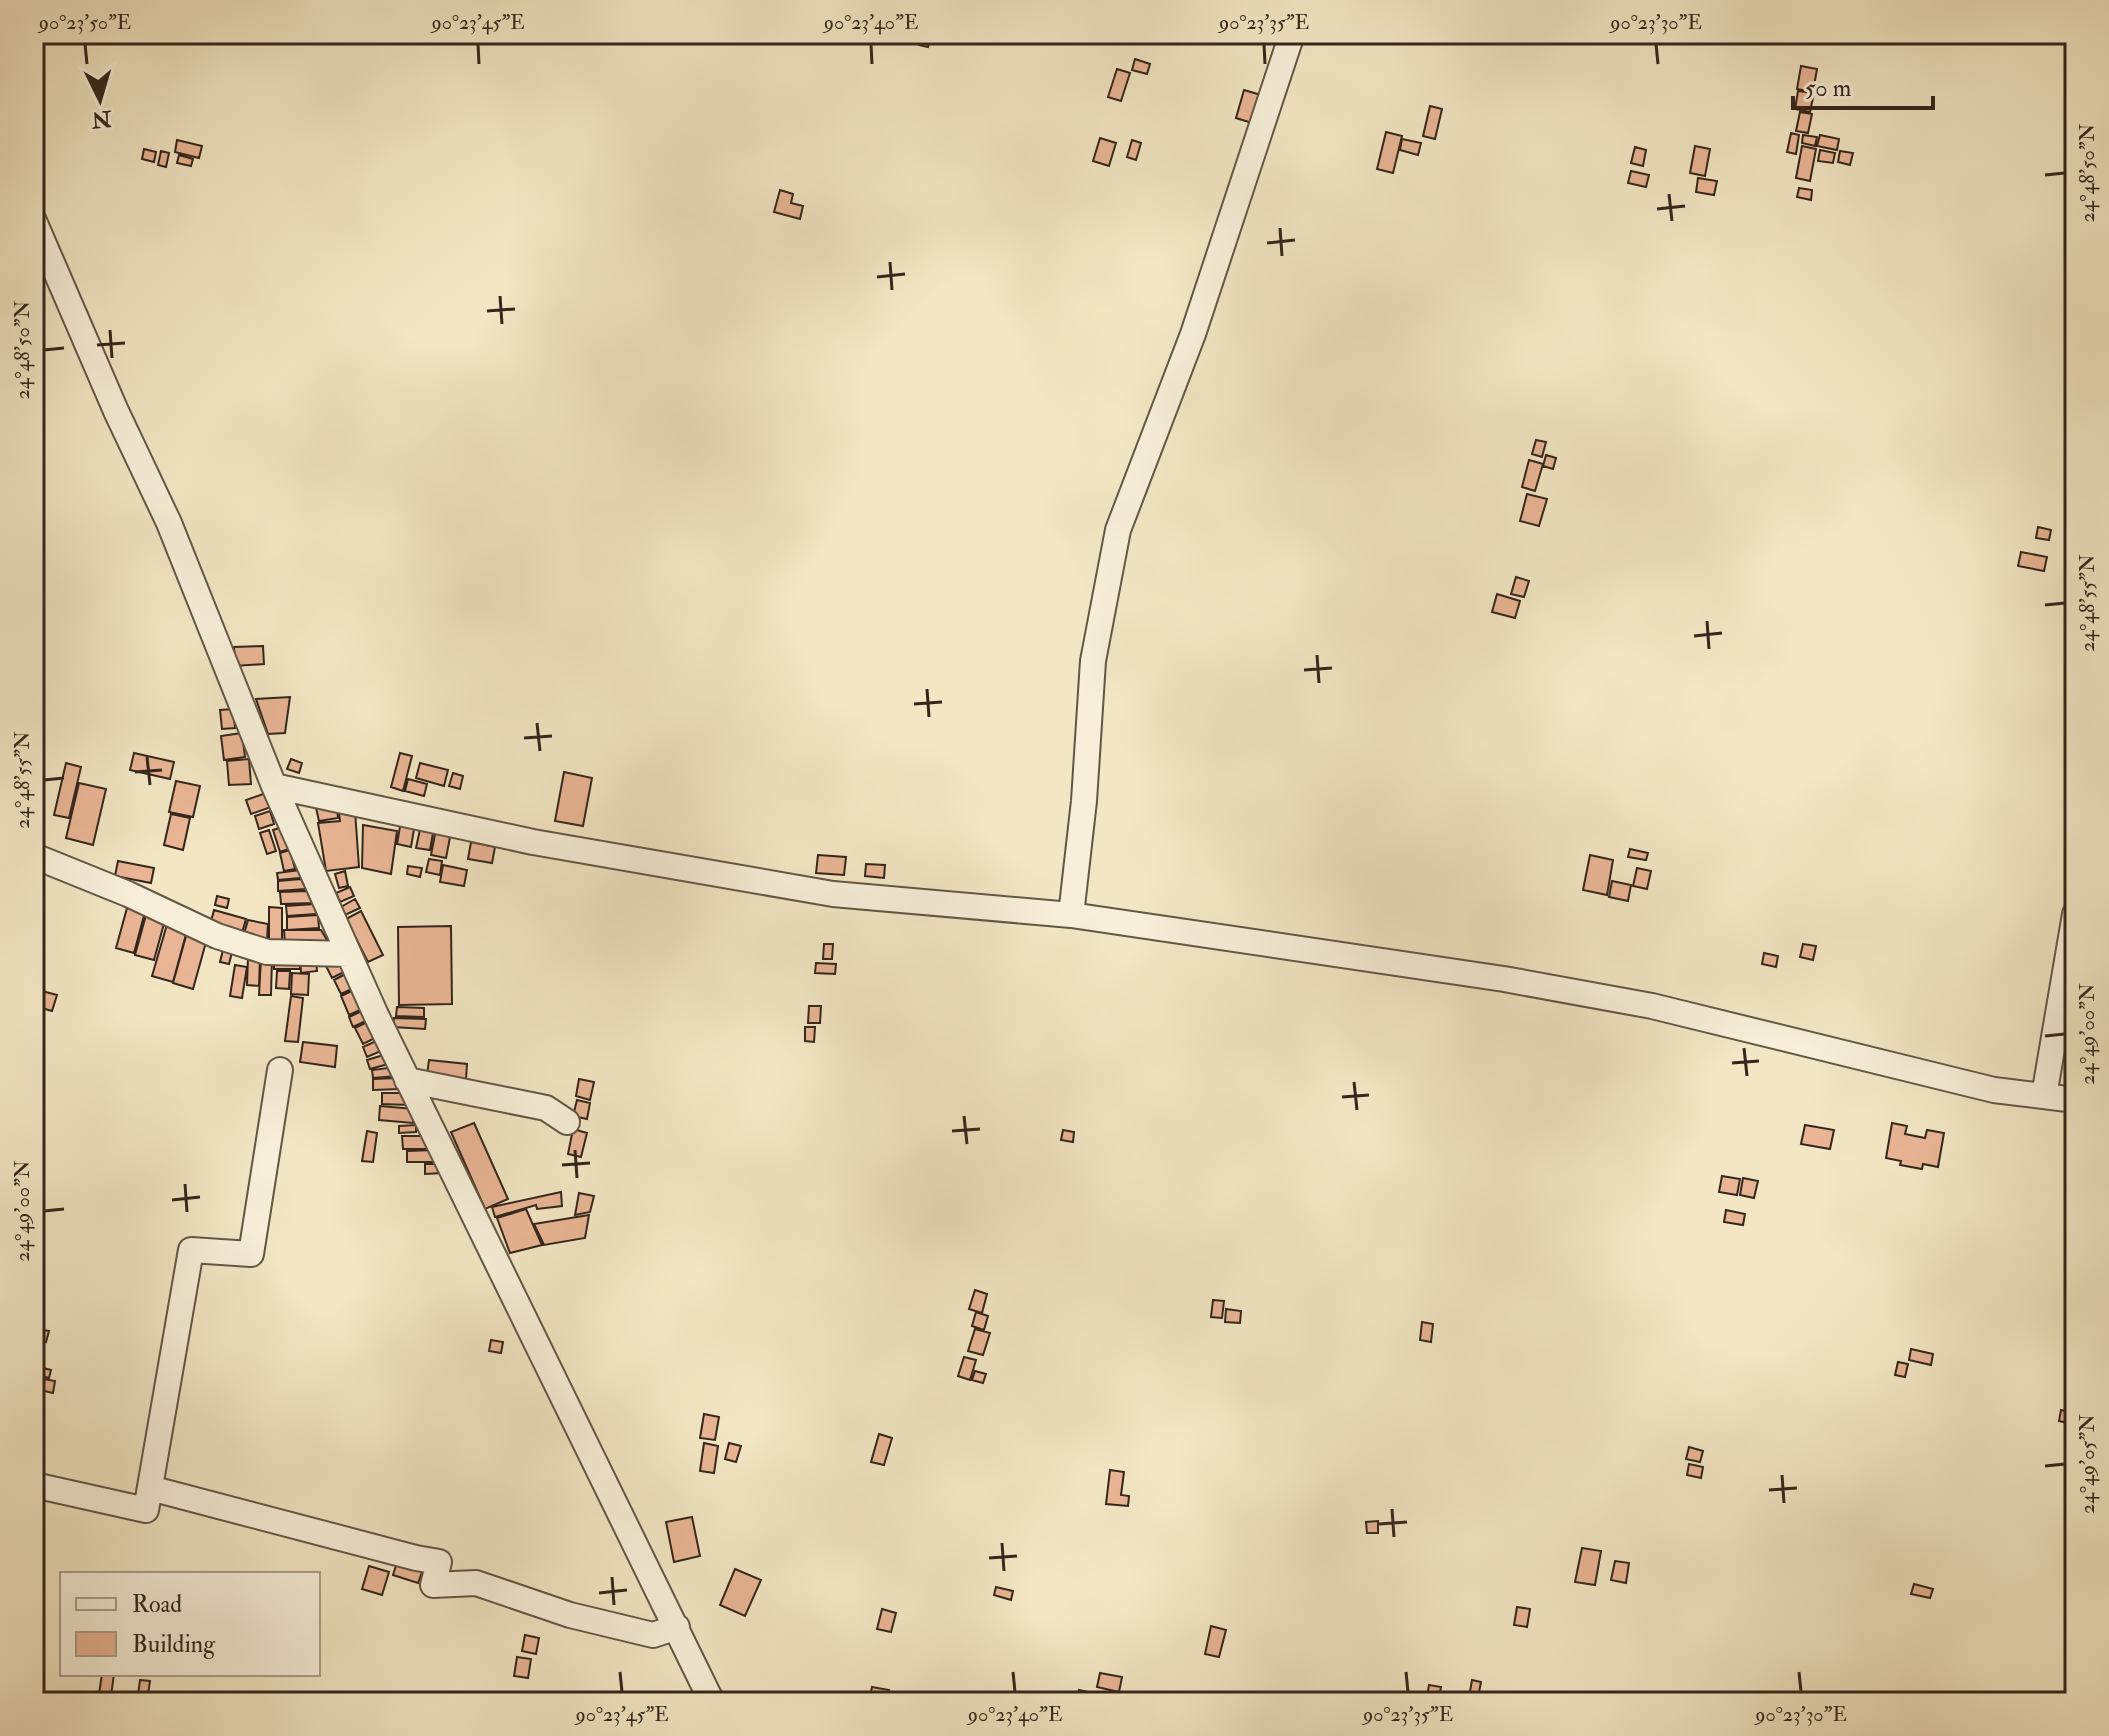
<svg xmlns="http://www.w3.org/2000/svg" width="2109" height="1736" font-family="'IM FELL Double Pica',serif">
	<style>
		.building { fill: #e9b594; stroke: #34261c; stroke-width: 2 }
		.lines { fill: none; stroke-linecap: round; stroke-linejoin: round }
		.minor-casing { stroke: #645646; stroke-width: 28 }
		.minor { stroke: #f7efd9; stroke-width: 24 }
		.ticks { fill: none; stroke: #34261c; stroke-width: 3 }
		.neatline { fill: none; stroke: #34261c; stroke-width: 3 }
		.ticks-label { font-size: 20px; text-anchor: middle; fill: #34261c }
	</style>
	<rect width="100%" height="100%" fill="#f2e6c4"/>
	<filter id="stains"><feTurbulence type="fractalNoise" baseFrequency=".0025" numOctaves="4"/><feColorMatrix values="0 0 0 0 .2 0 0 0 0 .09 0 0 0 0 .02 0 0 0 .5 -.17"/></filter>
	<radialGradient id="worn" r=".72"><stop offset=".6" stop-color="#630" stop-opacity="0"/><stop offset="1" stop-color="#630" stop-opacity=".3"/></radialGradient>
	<!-- building -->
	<path class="building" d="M922 34H932L928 47 919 45Z
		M1135 59 1150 64 1147 74 1132 70Z
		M1801 66 1817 69 1813 92 1797 89Z
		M1117 69 1130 73 1121 101 1108 97Z
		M1244 90 1261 95 1252 123 1236 118Z
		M1798 91 1814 93 1810 112 1795 109Z
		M1430 106 1442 109 1435 139 1423 136Z
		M1800 112 1812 114 1808 133 1796 131Z
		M1386 132 1402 136 1393 173 1377 169Z
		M1791 133 1799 135 1796 154 1787 152Z
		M1803 135 1817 137 1815 146 1802 143Z
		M1820 135 1839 139 1837 150 1817 146Z
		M1100 138 1116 143 1109 166 1093 161Z
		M1402 139 1421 143 1418 155 1400 150Z
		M177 140 202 146 199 158 175 152Z
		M1132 140 1141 143 1136 160 1127 157Z
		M1695 146 1710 149 1705 176 1690 173Z
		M1802 146 1816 149 1810 181 1796 178Z
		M1635 147 1646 150 1643 166 1631 163Z
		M144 149 156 152 154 162 142 159Z
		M1820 150 1835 153 1833 163 1818 161Z
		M161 151 169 153 166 167 158 165Z
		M1840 151 1853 153 1850 165 1838 162Z
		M179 155 193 159 191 166 177 163Z
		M1631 171 1649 175 1646 187 1628 183Z
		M1698 178 1717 181 1714 195 1696 192Z
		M1799 188 1812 190 1811 200 1797 197Z
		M780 190 793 194 791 203 803 206 800 219 774 212Z
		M1536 440 1546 442 1542 457 1532 454Z
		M1546 455 1556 458 1553 469 1543 466Z
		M1529 460 1543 464 1535 491 1522 487Z
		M1527 494 1547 499 1539 526 1520 521Z
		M2038 527 2051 530 2049 540 2036 538Z
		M2021 552 2047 557 2044 571 2018 566Z
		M1516 577 1529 581 1524 597 1511 594Z
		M1497 594 1520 601 1515 618 1492 612Z
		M263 646 264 664 235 666 234 647Z
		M290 697 285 733 268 734 256 699Z
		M233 709 235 728 222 729 220 710Z
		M242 733 245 757 224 760 221 736Z
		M134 753 174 762 170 779 130 770Z
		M400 753 412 756 403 791 391 787Z
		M249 759 251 784 229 785 227 761Z
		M291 759 302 763 299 773 287 769Z
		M66 763 81 767 69 818 54 815Z
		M420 763 448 770 444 786 416 778Z
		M564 772 592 778 583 826 555 821Z
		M453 773 463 776 460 789 449 786Z
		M408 779 427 784 424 796 405 791Z
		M176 781 200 786 193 817 169 812Z
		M79 783 106 789 93 845 66 838Z
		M266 793 271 807 251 814 246 800Z
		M315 803 337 805 338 818 319 821Z
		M270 811 274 824 259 829 255 816Z
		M355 811 359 867 326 871 318 823 340 821 339 813Z
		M171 814 190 818 183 850 164 845Z
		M401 821 415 823 411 847 397 844Z
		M363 825 397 831 391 874 362 868Z
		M421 825 434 827 430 850 416 848Z
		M285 826 292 848 280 852 273 830Z
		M436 829 451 832 446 858 431 855Z
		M269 830 276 851 267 854 260 833Z
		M471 842 495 847 492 863 468 859Z
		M1630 849 1648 853 1646 860 1628 857Z
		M290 850 295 869 284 871 280 853Z
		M818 855 846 857 844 875 816 873Z
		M1590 855 1613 860 1607 895 1583 890Z
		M429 859 442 861 440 875 426 872Z
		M118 861 154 868 151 883 115 876Z
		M866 864 885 865 884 878 865 876Z
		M443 865 467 870 464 886 440 882Z
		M408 866 422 868 420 877 407 874Z
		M1637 868 1651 871 1647 889 1633 886Z
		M300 870V878L278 880 277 873Z
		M345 871 348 886 339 888 335 874Z
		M301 879 306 889 278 891V881Z
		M1612 881 1631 885 1628 901 1609 897Z
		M350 887 354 896 340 902 336 893Z
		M307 891 312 903 281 904 280 892Z
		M217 896 229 899 227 908 215 905Z
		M355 899 360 908 345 915 341 907Z
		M315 904 316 914 287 916 286 906Z
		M269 907 282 908V944H269Z
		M127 908 145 912 134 953 116 948Z
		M214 910 246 919 242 933 210 925Z
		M361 911 383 955 368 962 346 919Z
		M146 915 165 920 154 960 135 955Z
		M318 915 319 928 287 930V917Z
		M248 920 268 924 267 941 244 934Z
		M168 921 188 927 173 982 152 976Z
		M451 926 452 1004 399 1005 398 927Z
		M188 929 208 935 193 989 173 983Z
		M284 930H321L330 945H285Z
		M824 944H833L832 959H823Z
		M1803 944 1816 946 1813 960 1800 957Z
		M224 946 233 948 229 964 220 962Z
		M1764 953 1778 956 1776 967 1762 964Z
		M338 955 346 971 332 978 324 962Z
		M248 957 260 958 259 986 247 985Z
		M316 957 317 971 301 973 300 958Z
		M261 958 272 959 271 995H259Z
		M274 958H300V969H274Z
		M816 963 836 964 835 974 815 973Z
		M235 965 247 967 242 998 230 996Z
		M277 971H290L289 989 276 988Z
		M349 972 356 987 341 994 334 980Z
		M292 973 309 974 308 995 291 994Z
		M358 988 367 1007 349 1015 341 996Z
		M42 991 57 995 52 1011 38 1007Z
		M291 996 303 998 298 1042 285 1041Z
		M809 1006H821L820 1023H808Z
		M397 1007 424 1008V1017L396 1016Z
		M368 1008 372 1018 353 1027 349 1017Z
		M394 1018 426 1019 425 1029 393 1027Z
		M367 1022 375 1038 363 1044 355 1028Z
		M805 1027H815L814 1042 805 1041Z
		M376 1041 381 1051 367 1057 363 1047Z
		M303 1042 337 1046 335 1067 300 1062Z
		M390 1053 392 1063 370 1069 367 1060Z
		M429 1060 467 1064 466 1079 427 1075Z
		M396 1067 397 1076 373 1078 372 1070Z
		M398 1078 399 1089 373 1090V1079Z
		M579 1079 594 1082 590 1100 576 1096Z
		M382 1093H409V1105L382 1104Z
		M577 1100 590 1103 587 1119 573 1116Z
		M380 1106 414 1109 413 1123 379 1120Z
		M474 1123 508 1199 485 1209 451 1132Z
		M1892 1123 1907 1126 1905 1134 1925 1138 1927 1130 1944 1133 1938 1167 1923 1164 1922 1169 1900 1165 1901 1161 1886 1158Z
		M416 1125V1132L399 1133V1126Z
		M1805 1125 1834 1130 1830 1149 1801 1144Z
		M573 1129 587 1133 581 1157 568 1154Z
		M1063 1130 1074 1132 1073 1142 1061 1140Z
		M367 1131 377 1133 373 1162 362 1161Z
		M402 1136H429L430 1149H403Z
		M436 1150 437 1162H407V1151Z
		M425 1164H443V1173L425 1174Z
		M1722 1176 1740 1179 1737 1195 1719 1192Z
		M1743 1178 1758 1181 1754 1198 1740 1195Z
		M561 1192 562 1206 537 1209 536 1205 495 1217 492 1207Z
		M579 1193 594 1196 590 1212 575 1215Z
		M526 1209 542 1245 510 1253 497 1218Z
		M1726 1210 1745 1214 1743 1225 1724 1222Z
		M589 1215 585 1238 544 1245 534 1224Z
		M975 1290 987 1294 982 1313 969 1309Z
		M1213 1300 1224 1301 1222 1318 1211 1317Z
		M1226 1309 1241 1311 1240 1323 1225 1322Z
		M976 1312 988 1316 984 1330 972 1326Z
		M1422 1322 1433 1324 1431 1342 1420 1340Z
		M34 1328 49 1331 46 1342 34 1340Z
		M975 1329 990 1333 983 1355 968 1351Z
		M491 1340 503 1342 501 1353 489 1351Z
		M1911 1349 1933 1354 1931 1365 1909 1360Z
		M964 1357 976 1360 970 1380 958 1376Z
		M1898 1362 1908 1364 1905 1377 1895 1375Z
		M39 1367 51 1370 49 1378 37 1375Z
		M975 1371 986 1374 983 1383 972 1380Z
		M38 1378 55 1381 53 1393 36 1389Z
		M2061 1410 2075 1413V1425L2059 1421Z
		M704 1414 719 1417 715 1440 700 1438Z
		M879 1434 892 1438 884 1465 871 1462Z
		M704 1443 718 1446 714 1473 700 1471Z
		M729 1443 741 1446 736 1462 725 1459Z
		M1689 1447 1703 1451 1700 1462 1686 1459Z
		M1689 1464 1703 1467 1701 1478 1687 1475Z
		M1110 1470 1124 1472 1121 1495 1129 1496 1128 1506 1106 1504Z
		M692 1517 700 1556 674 1562 666 1522Z
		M1378 1521V1533H1367L1366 1522Z
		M1582 1548 1601 1551 1595 1585 1575 1582Z
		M398 1559 424 1567 418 1583 393 1575Z
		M1615 1561 1629 1563 1626 1583 1611 1580Z
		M369 1566 389 1572 382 1595 362 1589Z
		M735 1569 761 1580 745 1616 720 1605Z
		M1914 1584 1933 1589 1930 1598 1911 1594Z
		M996 1587 1013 1591 1011 1600 994 1595Z
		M1517 1607 1530 1609 1527 1627 1514 1625Z
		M882 1609 896 1613 891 1632 877 1629Z
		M1211 1626 1226 1630 1219 1657 1205 1654Z
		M525 1635 539 1638 536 1654 522 1651Z
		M517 1657 531 1659 528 1678 514 1676Z
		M1100 1673 1122 1677 1119 1692 1097 1687Z
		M102 1674H114L111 1696 99 1694Z
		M140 1680 150 1681 147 1702H137Z
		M1472 1680 1481 1682 1478 1698 1469 1697Z
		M1429 1685 1441 1687 1439 1698 1427 1696Z
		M872 1687 889 1690 886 1702H869Z
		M1079 1690 1093 1693 1091 1702H1076Z"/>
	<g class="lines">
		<!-- minor casing -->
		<g class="minor-casing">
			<path id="minor" d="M34 221 116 411 169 523 274 786 376 1015 712 1702
				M274 786 533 842 833 894 1071 915 1504 979 1652 1006 1994 1090 2075 1100
				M34 856 128 894 217 936 267 952 349 954
				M1071 915 1084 801 1093 661 1118 530 1193 334 1292 34
				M407 1080 546 1108 567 1122
				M2044 1096 2075 914
				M34 1485 146 1510 191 1250 251 1254 280 1070
				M150 1488 416 1558 439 1562 433 1585 476 1583 570 1615 653 1635 677 1627"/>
		</g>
		<!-- minor -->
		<use href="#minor" class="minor"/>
	</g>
	<!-- ticks -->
	<path class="ticks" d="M85 44 87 64M478 44 479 64M871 44 872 64M1264 44 1265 64M1656 44 1658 64M2045 175 2065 173M1669 194 1672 221M1657 209 1685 206M1280 228 1282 256M1267 243 1295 240M890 262 892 290M877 277 905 274M500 296 502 324M487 311 515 309M110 330 112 358M97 345 125 343M44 350 64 348M2045 605 2065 603M1707 621 1709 649M1694 636 1722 633M1317 655 1319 683M1304 670 1332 668M927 689 929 717M914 704 942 702M537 723 540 751M524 738 552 736M147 757 150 785M135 772 162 770M44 780 64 778M2045 1036 2065 1034M1744 1048 1747 1076M1732 1063 1759 1061M1354 1082 1357 1110M1342 1097 1369 1095M964 1116 967 1144M952 1131 980 1129M575 1150 577 1178M562 1165 590 1163M185 1184 187 1212M172 1200 200 1197M44 1211 64 1209M2045 1466 2065 1464M1782 1475 1784 1503M1769 1490 1797 1488M1392 1509 1394 1537M1379 1524 1407 1522M1002 1543 1004 1571M989 1558 1017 1556M612 1577 614 1605M599 1593 627 1590M620 1672 622 1692M1013 1672 1015 1692M1406 1672 1408 1692M1799 1672 1801 1692"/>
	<!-- margin -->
	<rect width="2109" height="1736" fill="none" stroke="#f2e6c4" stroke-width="88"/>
	<!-- legend -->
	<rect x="60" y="1572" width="260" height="104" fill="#f7efd9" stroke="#a99f8d" stroke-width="2"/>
	<rect x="76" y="1598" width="40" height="12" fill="#f7efd9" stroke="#a99f8d" stroke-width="2"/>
	<text x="132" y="1612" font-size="24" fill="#34261c">Road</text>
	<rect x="76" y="1632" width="40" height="24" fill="#e9b594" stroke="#a99f8d" stroke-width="2"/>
	<text x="132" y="1652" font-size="24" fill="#34261c">Building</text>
	<!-- north arrow -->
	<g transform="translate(100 100) rotate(175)" stroke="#f7efd9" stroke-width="6" paint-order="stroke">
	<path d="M0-6L14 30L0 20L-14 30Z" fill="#34261c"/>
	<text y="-12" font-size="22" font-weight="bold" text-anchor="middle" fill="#34261c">N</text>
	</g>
	<!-- scale -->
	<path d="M1793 96v12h140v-12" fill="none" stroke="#34261c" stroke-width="4"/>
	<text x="1805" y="96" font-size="24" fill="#34261c" stroke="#f7efd9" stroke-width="6" paint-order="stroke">50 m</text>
	<rect x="44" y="44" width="2021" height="1648" class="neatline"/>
	<g class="ticks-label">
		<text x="85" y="29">90°23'50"E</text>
		<text x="478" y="29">90°23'45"E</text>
		<text x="871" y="29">90°23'40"E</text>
		<text x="1264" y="29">90°23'35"E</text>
		<text x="1656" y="29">90°23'30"E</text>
		<text transform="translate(2087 173) rotate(-90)" y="7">24°48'50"N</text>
		<text transform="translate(22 350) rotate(-90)" y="7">24°48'50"N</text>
		<text transform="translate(2087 603) rotate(-90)" y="7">24°48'55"N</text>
		<text transform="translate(22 780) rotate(-90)" y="7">24°48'55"N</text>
		<text transform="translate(2087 1034) rotate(-90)" y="7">24°49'00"N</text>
		<text transform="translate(22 1211) rotate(-90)" y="7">24°49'00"N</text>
		<text transform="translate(2087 1464) rotate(-90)" y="7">24°49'05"N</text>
		<text x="622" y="1721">90°23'45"E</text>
		<text x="1015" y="1721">90°23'40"E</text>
		<text x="1408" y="1721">90°23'35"E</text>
		<text x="1801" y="1721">90°23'30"E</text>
	</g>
	<rect width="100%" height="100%" filter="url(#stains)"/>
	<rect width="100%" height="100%" fill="url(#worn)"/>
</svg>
